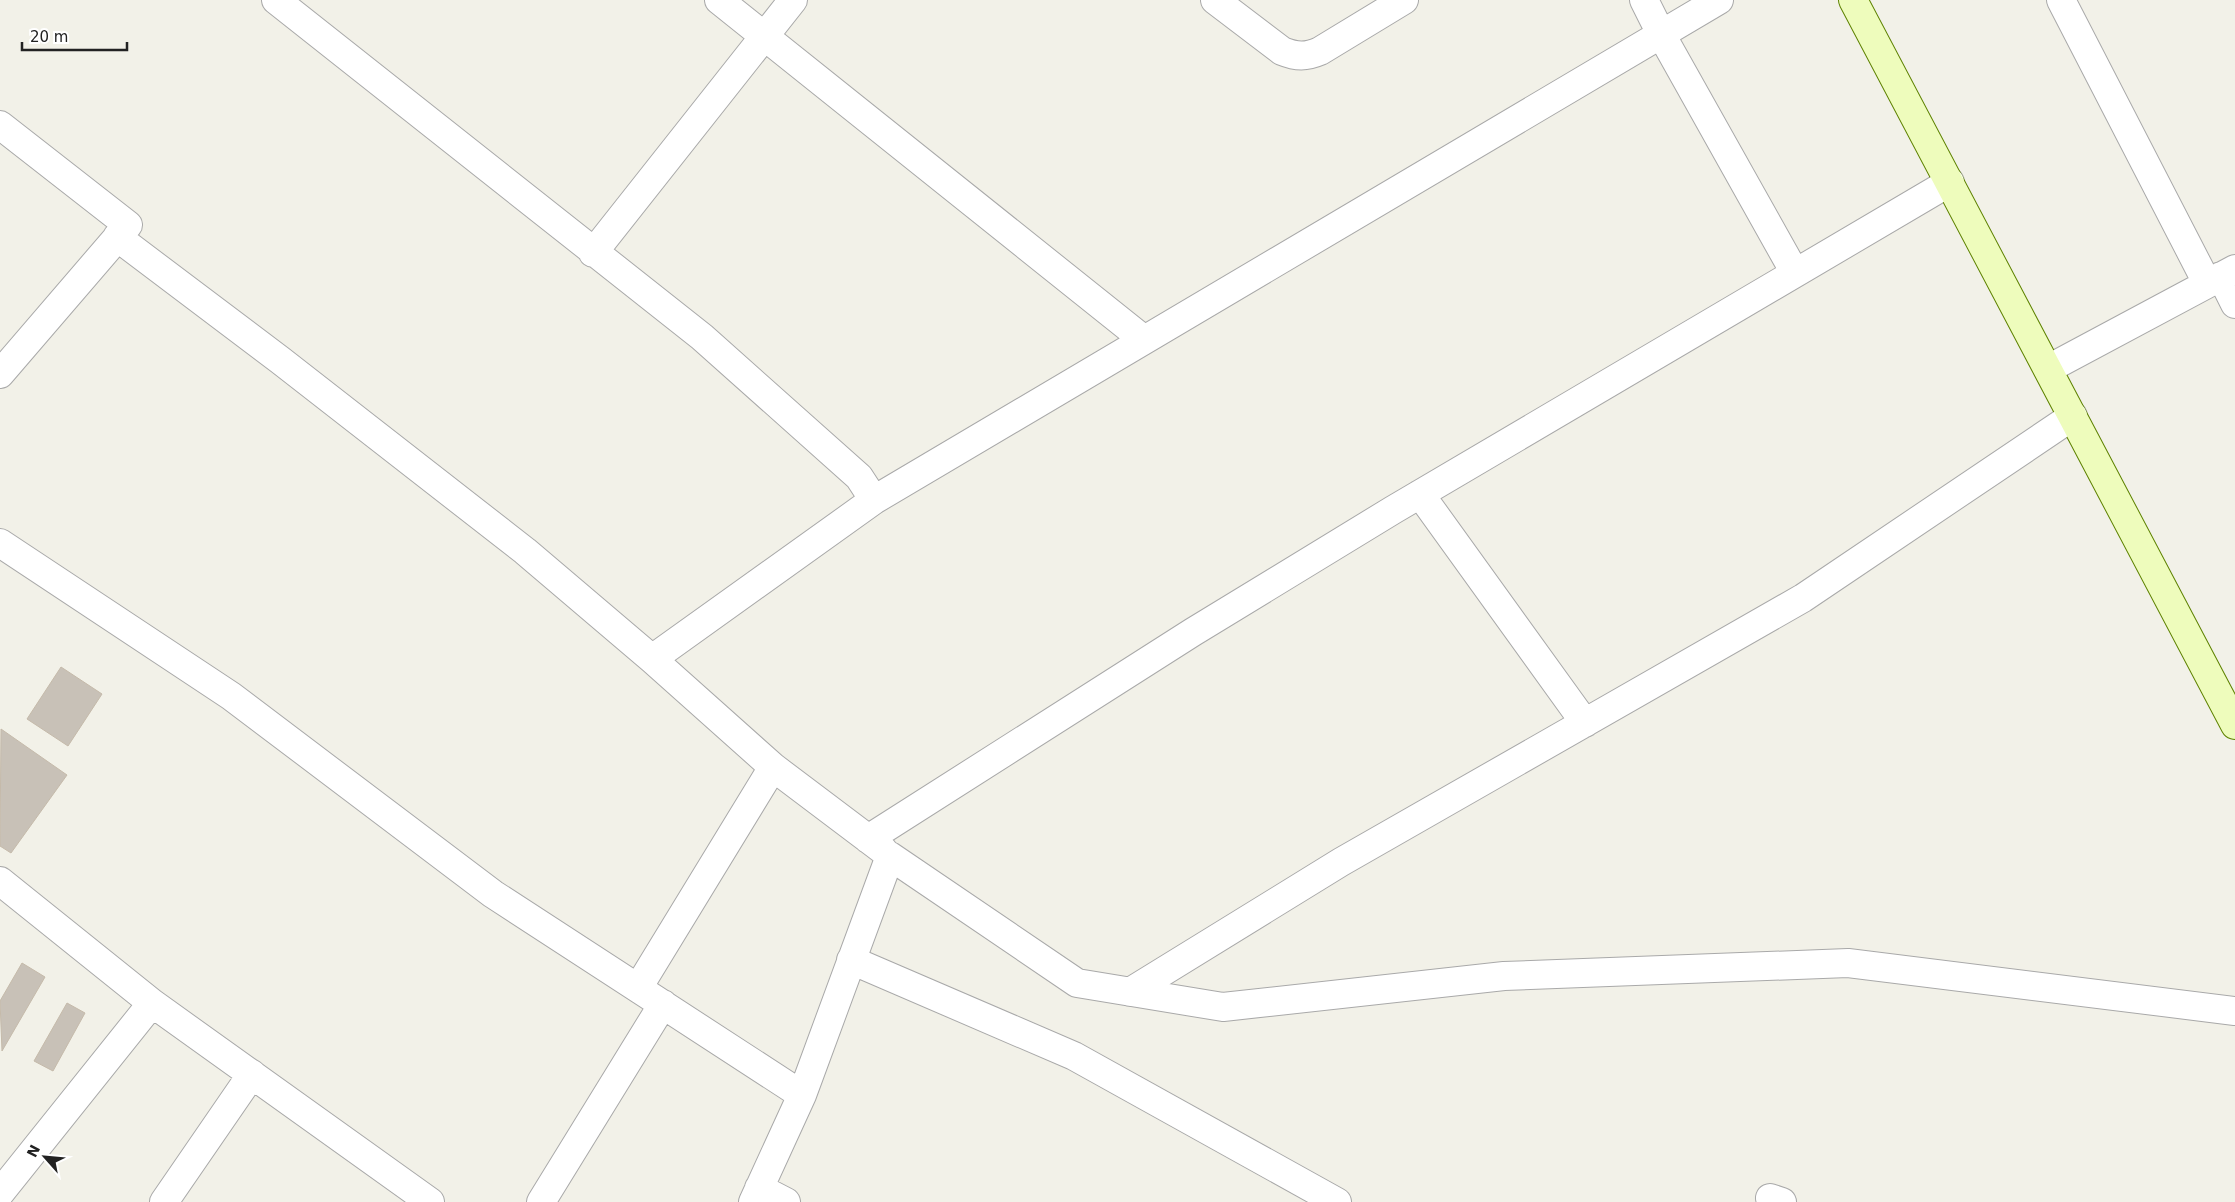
<svg xmlns="http://www.w3.org/2000/svg" width="2235" height="1202" font-family="'DejaVu Sans',sans-serif">
	<style>
		.building { fill: #c8c1b7; stroke: #c5baaa }
		.lines { fill: none; stroke-linecap: round; stroke-linejoin: round }
		.street-casing { stroke: #a9a9a9; stroke-width: 30 }
		.secondary-casing { stroke: #5e8200; stroke-width: 30 }
		.street { stroke: #fff; stroke-width: 28 }
		.secondary { stroke: #eefcbc; stroke-width: 28 }
	</style>
	<rect width="100%" height="100%" fill="#f2f1e8"/>
	<!-- building -->
	<path class="building" d="M61 667 102 694 68 746 27 719Z
		M1 729 67 775 11 853 0 846Z
		M22 963 45 977 2 1051 0 1001Z
		M67 1003 85 1013 53 1071 34 1061Z"/>
	<g class="lines">
		<!-- street casing -->
		<g class="street-casing">
			<path id="street" d="M276 0 702 337 859 477 874 500
				M719 0 1143 339
				M1215 0 1282 51C1297 57 1306 57 1320 51L1404 0
				M1644 0 1661 34 1795 273
				M2061 0 2207 283
				M0 125 128 225 0 374
				M117 237 280 360 525 551 652 659 773 767 883 850
				M593 253 793 0
				M2221 276 2235 304
				M2048 369 2235 269
				M1420 494 1585 723
				M0 543 231 696 493 894 802 1095
				M652 659 874 500 1719 0
				M868 839 1193 632 1393 510 1950 182
				M0 881 152 1003 0 1193
				M851 960 1074 1056 1337 1202
				M638 988 773 767
				M1130 992 1341 862 1803 598 2073 416
				M152 1003 430 1202
				M759 1188 786 1202
				M1770 1198 1782 1202
				M164 1202 252 1074
				M541 1202 663 1004
				M753 1202 802 1095 890 856 1077 983 1223 1007 1504 976 1848 963 2235 1011"/>
		</g>
		<!-- secondary casing -->
		<g class="secondary-casing">
			<path id="secondary" d="M1853 0 2235 725"/>
		</g>
		<!-- street -->
		<use href="#street" class="street"/>
		<!-- secondary -->
		<use href="#secondary" class="secondary"/>
	</g>
	<!-- north arrow -->
	<g transform="translate(45 1157) rotate(297)" stroke="#ffffff" stroke-width="4" paint-order="stroke">
	<path d="M0-4L9 19L0 12L-9 19Z" fill="#222222"/>
	<text y="-8" font-size="14" font-weight="bold" text-anchor="middle" fill="#222222">N</text>
	</g>
	<!-- scale -->
	<path d="M22 42v8h105v-8" fill="none" stroke="#222222" stroke-width="2.5"/>
	<text x="30" y="42" font-size="15" fill="#222222" stroke="#ffffff" stroke-width="4" paint-order="stroke">20 m</text>
</svg>
